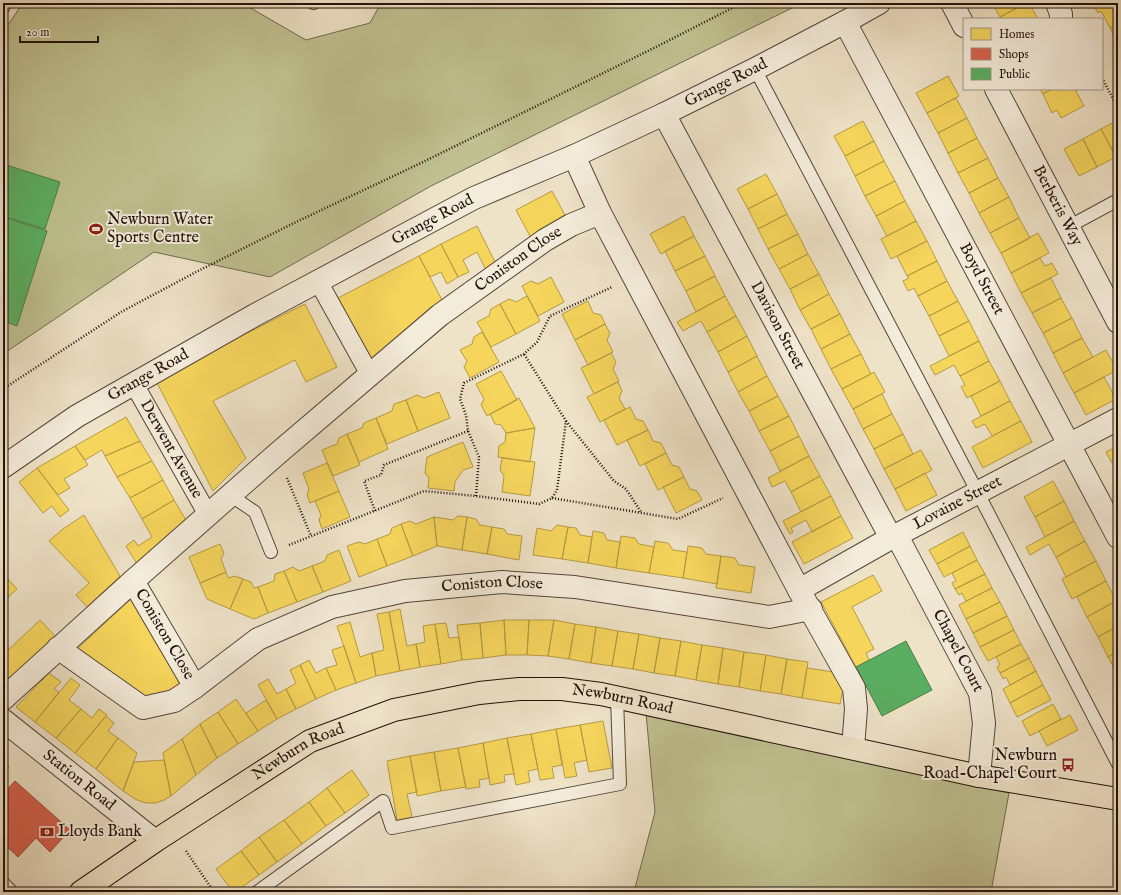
<svg xmlns="http://www.w3.org/2000/svg" width="1121" height="895" font-family="'IM FELL English',serif">
	<style>
		.green { fill: #c0c191; stroke: #706a4e }
		.homes { fill: #f6d55c; stroke: #b69a43 }
		.shops { fill: #d6604d; stroke: #a04939 }
		.public { fill: #5aae61; stroke: #497f47 }
		.lines { fill: none; stroke-linecap: round; stroke-linejoin: round }
		.service-casing { stroke: #544639; stroke-width: 14 }
		.pedestrian-casing { stroke: #544639; stroke-width: 20 }
		.minor-casing { stroke: #544639; stroke-width: 24 }
		.tertiary-casing { stroke: #544639; stroke-width: 24 }
		.primary-casing { stroke: #21120a; stroke-width: 24 }
		.path { stroke: #21120a; stroke-width: 2.5; stroke-dasharray: 1 2; stroke-linecap: butt }
		.service { stroke: #f4ecdb; stroke-width: 12 }
		.pedestrian { stroke: #f4ecdb; stroke-width: 18 }
		.minor { stroke: #f4ecdb; stroke-width: 22 }
		.tertiary { stroke: #f4ecdb; stroke-width: 22 }
		.primary { stroke: #eee2c7; stroke-width: 22 }
		.labels { text-anchor: middle; dominant-baseline: central; stroke-width: 4; stroke-linejoin: round; paint-order: stroke }
		.street-label { font-size: 16px; fill: #21120a; stroke: #f4ecdb }
		.poi-label { font-size: 16px; fill: #21120a; stroke: #f4ecdb; text-anchor: start }
	</style>
	<rect width="100%" height="100%" fill="#eee2c7"/>
	<filter id="stains"><feTurbulence type="fractalNoise" baseFrequency=".005" numOctaves="4"/><feColorMatrix values="0 0 0 0 .2 0 0 0 0 .09 0 0 0 0 .02 0 0 0 .5 -.17"/></filter>
	<radialGradient id="worn" r=".72"><stop offset=".6" stop-color="#630" stop-opacity="0"/><stop offset="1" stop-color="#630" stop-opacity=".3"/></radialGradient>
	<!-- green -->
	<path class="green" d="M23 3H242L306 40 370 23 381 3H802L431 186 270 277 154 252 3 354V32Z
		M646 713 1009 793 991 892H634L655 812Z"/>
	<!-- homes -->
	<path class="homes" d="M992 3H1026L1000 17Z
		M1026 3H1029L1038 19H1001L1000 17Z
		M1094 3H1118V24L1110 28 1101 11 1098 13 1093 4Z
		M1118 24V43L1110 28Z
		M948 76 959 96 927 113 916 93Z
		M1040 89H1052L1043 94Z
		M1052 89H1075L1084 106 1061 118 1057 110 1052 113 1043 94Z
		M956 98 967 118 938 133 927 113Z
		M967 118 977 138 948 153 938 133Z
		M1118 120V156L1116 157 1101 129Z
		M863 121 874 141 845 156 834 136Z
		M1101 129 1116 157 1097 167 1083 139Z
		M977 138 988 158 958 173 948 153Z
		M1083 139 1097 167 1079 176 1064 149Z
		M874 141 884 161 855 176 845 156Z
		M988 158 998 178 969 193 958 173Z
		M884 161 895 181 865 196 855 176Z
		M766 174 777 194 748 209 737 189Z
		M998 178 1009 197 979 213 969 193Z
		M895 181 905 201 876 216 865 196Z
		M552 191 566 217 531 238 516 210Z
		M777 194 787 214 758 229 748 209Z
		M1009 197 1019 218 990 233 979 213Z
		M905 201 916 221 887 236 876 216Z
		M787 214 798 234 768 249 758 229Z
		M684 216 694 236 661 254 650 234Z
		M1019 218 1030 238 1001 253 990 233Z
		M916 221 927 241 891 259 881 239Z
		M477 226 495 262 486 270 477 252 463 260 469 272 458 277 441 244Z
		M1038 233 1049 253 1011 273 1001 253Z
		M798 234 808 254 779 269 768 249Z
		M694 236 705 256 675 271 665 251Z
		M927 241 937 261 907 276 897 256Z
		M441 244 458 277 447 284 441 272 430 277 419 256Z
		M808 254 819 274 790 289 779 269Z
		M419 256 442 300 372 361 338 298Z
		M705 256 715 276 686 291 675 271Z
		M1040 258 1045 266 1052 263 1058 274 1021 293 1011 273Z
		M937 261 947 281 918 296 914 288 908 291 903 281 909 278 907 276Z
		M819 274 829 294 800 310 790 289Z
		M715 276 725 296 696 312 686 291Z
		M551 277 564 302 538 316 522 286 531 281 538 284Z
		M1051 278 1061 298 1032 313 1021 293Z
		M947 281 958 301 929 316 918 296Z
		M829 294 840 314 811 329 800 310Z
		M527 296 540 321 516 334 500 304 509 299 516 302Z
		M725 296 736 316 707 332 701 321 683 331 677 322Z
		M1061 298 1072 318 1043 333 1032 313Z
		M588 301 593 313 601 315 605 324 575 340 562 314Z
		M958 301 969 321 939 336 929 316Z
		M305 304 337 367 306 382 295 360 213 401 246 458 213 491 155 379Z
		M500 304 516 334 491 347 477 322 489 316 491 309Z
		M840 314 850 334 821 349 811 329Z
		M736 316 747 336 718 352 707 332Z
		M1072 318 1082 338 1053 353 1043 333Z
		M969 321 979 341 949 356 939 336Z
		M605 324 610 333 607 340 613 352 588 365 575 340Z
		M482 332 499 362 470 378 464 367 467 361 460 350 472 344 474 337Z
		M850 334 861 354 831 369 821 349Z
		M747 336 757 356 728 372 718 352Z
		M1082 338 1093 357 1063 373 1053 353Z
		M979 341 989 361 960 376 954 365 935 375 930 366Z
		M1106 350 1117 370 1074 393 1063 373Z
		M611 353 616 362 613 369 619 381 594 394 581 368Z
		M861 354 871 374 842 389 831 369Z
		M757 356 767 376 738 392 728 372Z
		M989 361 1000 381 967 398 961 387 965 385 960 376Z
		M501 371 517 400 487 416 481 405 484 399 476 384Z
		M874 372 885 392 853 409 842 389Z
		M767 376 778 396 749 411 738 392Z
		M1104 377 1116 399 1086 415 1074 393Z
		M1000 381 1010 401 981 416 971 396Z
		M618 382 622 391 619 398 625 409 600 422 587 397Z
		M439 392 450 418 418 431 406 400 417 395 424 398Z
		M882 394 892 414 863 429 853 409Z
		M778 396 789 416 759 431 749 411Z
		M519 398 535 428 506 433 501 425 495 424 490 414Z
		M406 400 418 431 387 444 376 418 392 411 394 404Z
		M1010 401 1021 421 992 436 985 424 976 428 972 421Z
		M630 407 636 419 643 421 648 430 617 445 604 420Z
		M892 414 903 434 874 449 863 429Z
		M789 416 799 436 770 451 759 431Z
		M126 417 140 441 105 456 102 450 85 460 75 446Z
		M376 418 388 449 359 462 347 434 362 428 364 423Z
		M1021 421 1032 442 983 468 972 447Z
		M535 428 530 462 498 457 499 446 505 442 506 433Z
		M648 430 653 441 661 443 666 453 640 466 627 440Z
		M347 434 360 465 333 476 322 450 337 444 339 438Z
		M903 434 913 454 884 469 874 449Z
		M799 436 809 456 780 471 770 451Z
		M140 441 152 461 117 477 105 456Z
		M463 442 473 467 463 470 455 482 454 491 428 488 429 478 425 473 427 457Z
		M75 446 88 465 64 479 70 488 58 495 37 468Z
		M1118 446V471L1117 472 1106 452Z
		M921 450 932 470 895 489 884 469Z
		M666 453 672 465 679 467 684 477 658 490 645 464Z
		M809 456 820 476 791 492 785 481 772 487 768 478Z
		M502 458 535 462 530 496 502 492 504 476 500 470Z
		M152 461 163 480 130 498 117 477Z
		M327 463 339 491 310 503 307 495 309 489 303 473Z
		M37 468 69 510 60 517 52 506 43 513 19 482Z
		M925 473 937 495 906 511 895 489Z
		M820 476 831 496 801 512 791 492Z
		M684 477 690 489 697 491 702 500 676 513 663 487Z
		M163 480 174 500 142 519 130 498Z
		M1053 481 1064 501 1035 517 1024 497Z
		M339 491 350 517 322 529 319 520 321 515 315 501Z
		M831 496 841 516 812 532 806 520 791 528 793 532 790 534 783 521Z
		M174 500 186 520 137 564 126 546 134 540 138 546 152 537 142 519Z
		M1064 501 1074 521 1045 537 1035 517Z
		M84 515 120 576 87 607 76 595 89 583 49 541 63 529Z
		M458 516 467 517 462 550 437 546 434 517 453 520Z
		M841 516 853 538 804 564 792 542Z
		M434 517 437 546 413 556 401 524 410 521 416 524Z
		M467 517 476 519 480 525 492 527 487 554 462 550Z
		M1074 521 1085 541 1056 557 1049 544 1030 555 1026 547Z
		M401 524 413 556 387 566 377 539 390 534 392 528Z
		M557 525 568 527 562 559 533 555 537 528 551 531Z
		M492 527 504 529 507 534 522 536 519 560 487 554Z
		M568 527 576 528 580 535 592 537 588 563 562 559Z
		M593 531 604 533 607 540 620 542 616 568 588 563Z
		M963 532 970 546 937 564 929 550Z
		M621 536 635 538 639 544 654 547 649 573 616 568Z
		M377 539 387 566 359 577 347 546 359 542 365 544Z
		M655 541 668 543 673 550 687 552 683 578 649 573Z
		M1085 541 1096 561 1066 577 1056 557Z
		M220 544 224 553 221 559 226 572 200 583 189 557Z
		M688 546 702 548 706 554 721 556 717 584 683 578Z
		M970 546 977 560 944 577 937 564Z
		M339 550 351 581 323 592 312 566 325 561 327 555Z
		M721 556 735 558 739 565 755 567 751 593 716 588Z
		M977 560 985 574 955 589 952 583 956 581 952 573Z
		M1096 561 1106 581 1072 599 1062 579Z
		M312 566 323 592 297 602 284 571 293 567 299 571Z
		M284 571 297 602 268 613 258 587 274 581 275 574Z
		M226 572 228 578 235 576 243 579 230 609 207 599 200 583Z
		M3 574 17 589 3 602Z
		M985 574 992 588 966 601 962 593 959 595 955 589Z
		M873 575 882 591 852 607 874 649 866 653 869 660 856 667 821 602Z
		M243 579 251 582 254 588 258 587 268 613 254 619 230 609Z
		M1106 581 1116 601 1087 617 1077 597Z
		M992 588 1000 602 966 619 959 605Z
		M132 598 182 682 167 693 141 698 77 649Z
		M1116 601 1118 604V626L1098 637 1087 617Z
		M1000 602 1007 616 973 633 966 619Z
		M400 609 407 646 416 644 420 667 400 671 389 612Z
		M389 612 400 671 376 676 372 653 384 650 377 614Z
		M1007 616 1014 630 980 647 973 633Z
		M40 620 56 637 3 687V655Z
		M504 620 506 655 483 658 480 623Z
		M504 620H529L527 655H506Z
		M529 620H554L548 656 527 655Z
		M554 620 575 624 569 659 548 656Z
		M350 622 360 657 372 653 376 676 356 683 337 626Z
		M446 623 449 638 459 637 462 660 441 664 435 624Z
		M480 623 483 658 462 660 457 625Z
		M435 624 441 664 420 667 416 644 425 642 423 626Z
		M575 624 596 627 591 663 569 659Z
		M1118 626V651L1108 657 1098 637Z
		M596 627 618 631 612 666 591 663Z
		M1014 630 1021 644 988 661 980 647Z
		M618 631 639 634 633 669 612 666Z
		M639 634 660 638 654 673 633 669Z
		M660 638 681 641 675 676 654 673Z
		M681 641 702 645 696 680 675 676Z
		M1021 644 1029 658 1000 673 997 667 1000 665 996 657Z
		M702 645 723 648 718 684 696 680Z
		M344 646 356 683 336 690 326 668 337 665 332 650Z
		M723 648 744 652 739 687 718 684Z
		M1118 651V675L1108 657Z
		M744 652 766 655 760 691 739 687Z
		M766 655 787 659 781 694 760 691Z
		M1029 658 1036 671 1010 685 1006 677 1003 679 1000 673Z
		M787 659 808 662 802 698 781 694Z
		M309 660 316 673 326 668 336 690 316 699 300 665Z
		M300 665 316 699 296 709 286 689 296 683 290 670Z
		M807 668 834 672 843 689 840 704 802 698Z
		M1036 671 1043 685 1010 703 1003 689Z
		M49 673 61 682 54 689 59 692 35 722 16 707Z
		M71 678 80 685 69 700 81 709 56 738 35 722Z
		M268 679 277 694 286 689 296 709 277 719 258 685Z
		M1043 685 1051 700 1017 717 1010 703Z
		M236 699 258 731 238 744 218 712Z
		M266 700 277 719 258 731 246 713Z
		M1053 704 1061 719 1030 736 1022 721Z
		M81 709 92 718 99 709 107 715 75 753 56 738Z
		M218 712 238 744 217 758 200 724Z
		M1070 715 1078 730 1047 746 1039 731Z
		M106 716 114 723 108 731 118 738 96 769 75 753Z
		M603 721 612 768 589 772 580 725Z
		M200 724 217 758 196 775 182 739Z
		M580 725 587 760 574 763 577 776 565 778 556 729Z
		M556 729 562 765 552 767 554 778 540 780 531 734Z
		M531 734 538 769 528 771 530 782 516 785 507 738Z
		M118 738 137 753 123 791 96 769Z
		M507 738 514 774 504 775 505 782 490 785 483 743Z
		M182 739 196 775 171 796 163 753Z
		M483 743 489 778 479 780 480 787 466 789 458 748Z
		M458 748 466 787 441 791 434 752Z
		M434 752 441 791 417 796 410 756Z
		M410 756 417 792 407 794 412 817 397 820 387 761Z
		M164 760 171 796 164 800 156 803H146L137 800 123 791 134 762Z
		M3 762 9 767 3 774Z
		M352 770 369 795 345 813 327 788Z
		M327 788 345 813 326 826 309 802Z
		M309 802 326 826 302 844 284 820Z
		M284 820 302 844 277 862 259 837Z
		M259 837 277 862 259 875 241 851Z
		M241 851 259 875 235 892H233L216 869Z"/>
	<!-- shops -->
	<path class="shops" d="M15 781 70 830 50 852 36 838 18 857 3 843V814L5 811 3 809V794Z"/>
	<!-- public -->
	<path class="public" d="M3 164 60 182 45 229 3 216Z
		M3 217 47 231 17 326 3 321Z
		M906 641 932 690 882 716 856 667Z"/>
	<g class="lines">
		<!-- service casing -->
		<g class="service-casing">
			<path id="service" d="M313 3H314
				M3 8 6 3
				M755 69 978 493 1118 764
				M1068 227 1118 200
				M230 495 255 512 271 552
				M3 883 12 892
				M257 892 383 801 392 828 620 784 617 698"/>
		</g>
		<!-- pedestrian casing -->
		<g class="pedestrian-casing">
			<g id="pedestrian">
				<path d="M318 281 370 375"/>
				<path id="s1" d="M134 384 208 515"/>
			</g>
		</g>
		<!-- minor casing -->
		<g class="minor-casing">
			<g id="minor">
				<path d="M952 3 964 26"/>
				<path d="M1057 3 1061 14V19"/>
				<path id="s2" d="M845 22 1118 537"/>
				<path id="s3" d="M996 89 1118 322"/>
				<path id="s4" d="M664 114 891 538"/>
				<path d="M574 156 600 213 799 590 854 688 856 709 853 748"/>
				<path id="s5" d="M3 467 77 416 255 315 474 198 574 156 664 114 755 69 845 22 879 3"/>
				<path id="s6" d="M897 536 980 693 984 723 979 776"/>
				<path id="s7" d="M133 581 195 687"/>
				<path id="s8" d="M799 590 891 538 1118 419"/>
				<path id="s9" d="M58 648 143 708 174 701 195 687 258 639 332 607 405 591 502 582 575 587 769 617 811 609"/>
				<path id="s10" d="M3 699 133 581 277 454 440 315 545 240 571 225 600 213"/>
			</g>
		</g>
		<!-- tertiary casing -->
		<g class="tertiary-casing">
			<g id="tertiary">
				<path id="s11" d="M3 720 155 841"/>
			</g>
		</g>
		<!-- primary casing -->
		<g class="primary-casing">
			<g id="primary">
				<path id="s12" d="M81 892 155 841 310 741 394 710 479 693 519 689H562L601 694 979 776 1118 799"/>
			</g>
		</g>
		<!-- path -->
		<path class="path" d="M1102 78 1118 108
			M3 389 121 312 198 271 296 222 421 163 654 48 742 3
			M566 421 614 481 626 489 641 512
			M287 478 311 536
			M476 496 479 457 468 431 466 415 460 399 464 383 524 354 537 342 550 316 612 287
			M552 498 678 519 723 498
			M375 511 364 481 381 475 384 465 468 431
			M289 545 424 491 476 496 539 504 552 498 557 490 566 421 524 354
			M186 851 214 892"/>
		<!-- service -->
		<use href="#service" class="service"/>
		<!-- pedestrian -->
		<use href="#pedestrian" class="pedestrian"/>
		<!-- minor -->
		<use href="#minor" class="minor"/>
		<!-- tertiary -->
		<use href="#tertiary" class="tertiary"/>
		<!-- primary -->
		<use href="#primary" class="primary"/>
	</g>
	<!-- icons -->
	<defs>
		<g id="stadium-bare" transform="scale(1.08)"><path d="M0-5a6.5 5 0 1 0 0 10a6.5 5 0 1 0 0-10ZM-3.5-1.8h7v3.6h-7Z" fill="#8f2418" stroke="#f4ecdb" stroke-width="2.5" paint-order="stroke"/></g>
		<g id="bus-bare" transform="scale(1.08)"><path d="M-5-6H5V4H4V6H2V4H-2V6H-4V4H-5ZM-3.5-4V0h7V-4ZM-3.5 1.2v1.5H-2V1.2ZM2 1.2v1.5H3.5V1.2Z" fill="#8f2418" stroke="#f4ecdb" stroke-width="2.5" paint-order="stroke"/></g>
		<g id="bank-bare" transform="scale(1.08)"><path d="M-6-4H6V4H-6ZM0-2.3a2.3 2.3 0 1 0 0 4.6a2.3 2.3 0 1 0 0-4.6Z" fill="#8f2418" stroke="#f4ecdb" stroke-width="2.5" paint-order="stroke"/></g>
	</defs>
	<g fill-rule="evenodd">
		<use href="#stadium-bare" x="96" y="229"/>
		<use href="#bus-bare" x="1068" y="765"/>
		<use href="#bank-bare" x="47" y="832"/>
	</g>
	<g class="labels">
		<!-- street labels -->
		<g class="street-label">
			<text stroke="none"><textPath href="#s5" startOffset="820">Grange Road</textPath></text>
			<text stroke="none"><textPath href="#s3" startOffset="132">Berberis Way</textPath></text>
			<text stroke="none"><textPath href="#s5" startOffset="496">Grange Road</textPath></text>
			<text stroke="none"><textPath href="#s10" startOffset="678">Coniston Close</textPath></text>
			<text stroke="none"><textPath href="#s2" startOffset="291">Boyd Street</textPath></text>
			<text stroke="none"><textPath href="#s4" startOffset="240">Davison Street</textPath></text>
			<text stroke="none"><textPath href="#s5" startOffset="172">Grange Road</textPath></text>
			<text stroke="none"><textPath href="#s1" startOffset="75">Derwent Avenue</textPath></text>
			<text stroke="none"><textPath href="#s8" startOffset="181">Lovaine Street</textPath></text>
			<text stroke="none"><textPath href="#s9" startOffset="483">Coniston Close</textPath></text>
			<text stroke="none"><textPath href="#s7" startOffset="62">Coniston Close</textPath></text>
			<text stroke="none"><textPath href="#s6" startOffset="130">Chapel Court</textPath></text>
			<text stroke="none"><textPath href="#s12" startOffset="595">Newburn Road</textPath></text>
			<text stroke="none"><textPath href="#s12" startOffset="259">Newburn Road</textPath></text>
			<text stroke="none"><textPath href="#s11" startOffset="97">Station Road</textPath></text>
		</g>
		<!-- poi labels -->
		<g class="poi-label">
			<text x="107" y="220">Newburn Water<tspan x="107" dy="18">Sports Centre</tspan></text>
			<text x="1057" y="756" text-anchor="end">Newburn<tspan x="1057" dy="18">Road-Chapel Court</tspan></text>
			<text x="58" y="832">Lloyds Bank</text>
		</g>
	</g>
	<!-- margin -->
	<rect width="1121" height="895" fill="none" stroke="#eee2c7" stroke-width="16"/>
	<rect x="4" y="4" width="1113" height="887" fill="none" stroke="#21120a" stroke-width="2"/>
	<rect x="8" y="8" width="1105" height="879" fill="none" stroke="#21120a"/>
	<!-- legend -->
	<rect x="963" y="18" width="140" height="72" fill="#f4ecdb" stroke="#a09587"/>
	<rect x="971" y="28" width="20" height="12" fill="#f6d55c" stroke="#a09587"/>
	<text x="999" y="38" font-size="12" fill="#21120a">Homes</text>
	<rect x="971" y="48" width="20" height="12" fill="#d6604d" stroke="#a09587"/>
	<text x="999" y="58" font-size="12" fill="#21120a">Shops</text>
	<rect x="971" y="68" width="20" height="12" fill="#5aae61" stroke="#a09587"/>
	<text x="999" y="78" font-size="12" fill="#21120a">Public</text>
	<!-- scale -->
	<path d="M20 36v6h78v-6" fill="none" stroke="#21120a" stroke-width="2"/>
	<text x="26" y="36" font-size="12" fill="#21120a" stroke="#f4ecdb" stroke-width="3" paint-order="stroke">20 m</text>
	<rect width="100%" height="100%" filter="url(#stains)"/>
	<rect width="100%" height="100%" fill="url(#worn)"/>
</svg>
